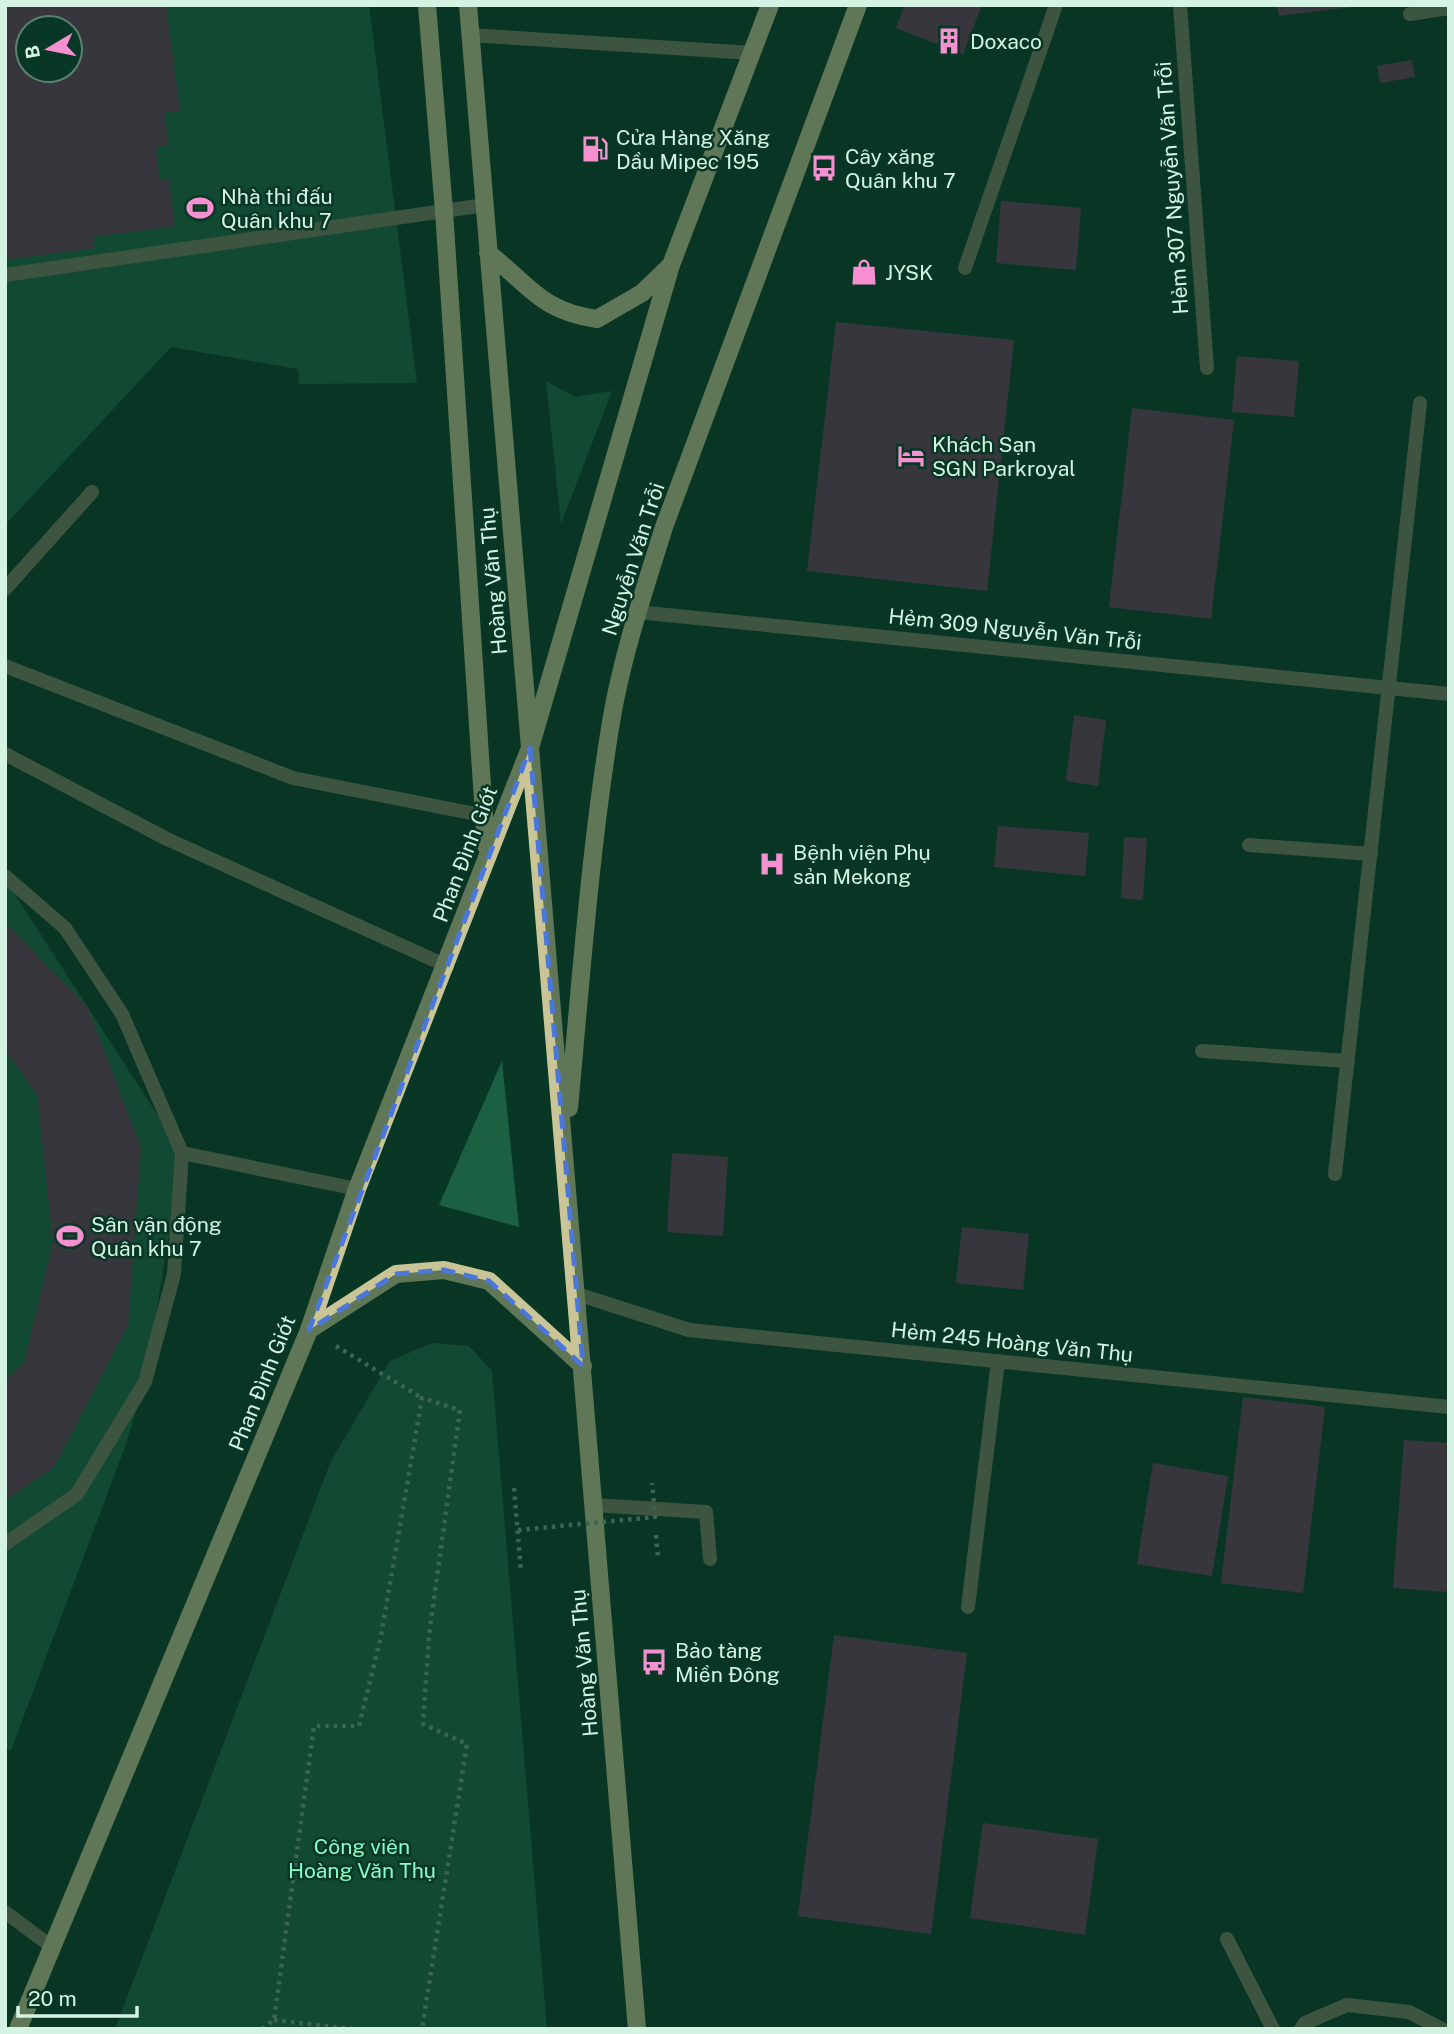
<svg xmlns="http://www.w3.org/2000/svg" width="1454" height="2034" font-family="'Public Sans',sans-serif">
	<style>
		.green { fill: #1c6044; fill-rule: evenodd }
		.building { fill: #72355c; fill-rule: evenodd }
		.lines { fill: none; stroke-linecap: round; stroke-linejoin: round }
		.path { stroke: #789d8c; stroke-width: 4.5; stroke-dasharray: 3.5 5; stroke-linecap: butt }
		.service { stroke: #7c7a63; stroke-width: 14 }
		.minor { stroke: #7c7a63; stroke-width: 14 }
		.primary { stroke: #cac596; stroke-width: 18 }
		.path-bridge { stroke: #789d8c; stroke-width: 4.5; stroke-dasharray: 3.5 5; stroke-linecap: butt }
		.marked { fill: none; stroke: #4b77db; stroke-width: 5; stroke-dasharray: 14 9; stroke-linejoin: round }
		.labels { text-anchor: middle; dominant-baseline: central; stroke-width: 5; stroke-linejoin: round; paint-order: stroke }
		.poi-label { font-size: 21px; fill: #d5f3e3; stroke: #093725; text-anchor: start }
		.street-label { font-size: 21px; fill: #d5f3e3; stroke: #093725 }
		.park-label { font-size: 21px; fill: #88fcc7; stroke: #093725 }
	</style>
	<rect width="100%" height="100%" fill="#093725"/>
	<!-- green -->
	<path class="green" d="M5 5H369L417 383 299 384 298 369 171 347 5 525ZM28 28H70V70H28Z
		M546 381 575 397 612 391 561 524Z
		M5 879 182 1153 145 1382 126 1444 11 1750 5 1749Z
		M502 1061 519 1227 439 1205Z
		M432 1343 469 1346 492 1371 547 2029H115L331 1461 390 1361Z"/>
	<!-- building -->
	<path class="building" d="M5 5H166L180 111 164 113 169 145 156 147 160 180 169 179 175 226 93 237 95 248 5 260ZM28 28H70V70H28Z
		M905 5H982L963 54 896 28Z
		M1277 5H1352V7L1279 16Z
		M1412 60 1415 77 1380 83 1377 66Z
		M1001 201 1081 208 1076 270 996 263Z
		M836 322 1014 340 987 591 807 571Z
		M1237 356 1299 361 1294 417 1232 412Z
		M1132 408 1234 420 1211 619 1109 607Z
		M1074 715 1106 720 1098 786 1066 781Z
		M998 826 1089 833 1085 876 994 867Z
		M1124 837 1147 838 1143 900 1121 898Z
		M5 922 88 1008 141 1148 128 1325 54 1467 5 1501V1381L24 1363 53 1242 37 1095 5 1050Z
		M672 1153 728 1157 723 1236 667 1232Z
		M962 1227 1029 1234 1023 1290 956 1283Z
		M1243 1397 1325 1407 1303 1593 1221 1583Z
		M1404 1440 1449 1443V1592L1393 1588Z
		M1153 1463 1228 1476 1212 1576 1137 1564Z
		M834 1635 967 1653 931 1934 798 1916Z
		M983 1823 1098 1839 1085 1935 970 1918Z"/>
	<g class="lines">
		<!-- path -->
		<path class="path" d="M336 1346 422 1398
			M514 1488 521 1572
			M656 1535 658 1558
			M274 2020 353 2029
			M262 2029 274 2020 314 1726H359L381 1636 422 1398 460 1410 429 1635 423 1724 467 1744 422 2029"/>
		<!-- service -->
		<path class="service" d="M1180 5 1207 368
			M1410 14 1449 8
			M470 35 752 53
			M965 268 1056 5
			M5 275 485 205
			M5 589 92 492
			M5 666 293 778 486 816
			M5 754 167 839 447 966
			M1249 845 1371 854
			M5 876 65 928 122 1014 182 1153 174 1274 145 1382 77 1494 5 1544
			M1202 1051 1348 1061
			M182 1153 357 1189
			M1335 1174 1420 403
			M593 1505 706 1512 710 1559
			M5 1912 52 1947
			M1227 1939 1273 2029
			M1301 2029 1305 2023 1347 2005 1409 2012 1442 2029"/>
		<!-- minor -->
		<path class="minor" d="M637 612 1449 694
			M577 1294 689 1330 1449 1407
			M968 1607 998 1361"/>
		<!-- primary -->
		<path class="primary" d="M427 5 444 211 486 846
			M468 5 637 2029
			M488 253C530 285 540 311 597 319L642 293 671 265
			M569 1108C581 979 590 850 611 722 622 656 644 591 664 527L858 5
			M309 1330 396 1274 444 1270 489 1281 583 1366
			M18 2029 309 1330 357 1189 530 748 671 265 770 5"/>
		<!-- path-bridge -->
		<path class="path-bridge" d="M518 1530 655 1517 652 1483"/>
	</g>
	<!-- marked area -->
	<path d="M0 0H1454V2034H0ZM530 748 583 1366 489 1281 444 1270 396 1274 309 1330Z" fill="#093725" fill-opacity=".55" fill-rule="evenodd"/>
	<path class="marked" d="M530 748 583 1366 489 1281 444 1270 396 1274 309 1330Z"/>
	<!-- icons -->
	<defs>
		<g id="building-bare" transform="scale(2.1)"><path d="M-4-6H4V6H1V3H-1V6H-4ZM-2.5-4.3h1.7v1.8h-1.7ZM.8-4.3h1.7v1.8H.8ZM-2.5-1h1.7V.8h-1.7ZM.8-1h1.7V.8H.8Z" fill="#f690d0" stroke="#093725" stroke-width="2.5" paint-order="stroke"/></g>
		<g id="fuel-bare" transform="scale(2.1)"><path d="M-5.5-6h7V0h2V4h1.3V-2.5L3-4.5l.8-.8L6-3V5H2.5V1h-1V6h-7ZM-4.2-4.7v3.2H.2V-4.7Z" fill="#f690d0" stroke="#093725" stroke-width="2.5" paint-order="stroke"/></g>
		<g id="bus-bare" transform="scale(2.1)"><path d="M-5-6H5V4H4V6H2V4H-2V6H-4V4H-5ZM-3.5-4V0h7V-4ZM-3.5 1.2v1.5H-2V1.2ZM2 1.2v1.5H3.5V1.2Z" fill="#f690d0" stroke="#093725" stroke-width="2.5" paint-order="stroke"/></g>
		<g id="stadium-bare" transform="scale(2.1)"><path d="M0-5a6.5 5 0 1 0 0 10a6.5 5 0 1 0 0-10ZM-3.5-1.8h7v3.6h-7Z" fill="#f690d0" stroke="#093725" stroke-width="2.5" paint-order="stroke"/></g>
		<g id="shop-bare" transform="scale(2.1)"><path d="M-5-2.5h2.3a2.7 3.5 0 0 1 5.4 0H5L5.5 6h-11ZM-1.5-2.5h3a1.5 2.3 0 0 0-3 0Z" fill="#f690d0" stroke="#093725" stroke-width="2.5" paint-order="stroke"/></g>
		<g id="hotel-bare" transform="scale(2.1)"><path d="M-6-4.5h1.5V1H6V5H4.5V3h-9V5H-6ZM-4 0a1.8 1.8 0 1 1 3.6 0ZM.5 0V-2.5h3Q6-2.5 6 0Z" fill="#f690d0" stroke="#093725" stroke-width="2.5" paint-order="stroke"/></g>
		<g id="hospital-bare" transform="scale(2.1)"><path d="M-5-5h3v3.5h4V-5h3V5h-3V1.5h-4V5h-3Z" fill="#f690d0" stroke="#093725" stroke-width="2.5" paint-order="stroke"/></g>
	</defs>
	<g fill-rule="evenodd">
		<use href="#building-bare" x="949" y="41"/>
		<use href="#fuel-bare" x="595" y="149"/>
		<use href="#bus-bare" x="824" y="168"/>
		<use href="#stadium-bare" x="200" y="208"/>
		<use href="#shop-bare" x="864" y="272"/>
		<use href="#hotel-bare" x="911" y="456"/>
		<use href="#hospital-bare" x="772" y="864"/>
		<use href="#stadium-bare" x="70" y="1236"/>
		<use href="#bus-bare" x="654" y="1662"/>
	</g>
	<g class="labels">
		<!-- poi labels -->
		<g class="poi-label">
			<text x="970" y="41">Doxaco</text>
			<text x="616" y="137">Cửa Hàng Xăng<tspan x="616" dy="24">Dầu Mipec 195</tspan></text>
			<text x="845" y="156">Cây xăng<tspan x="845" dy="24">Quân khu 7</tspan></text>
			<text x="221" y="196">Nhà thi đấu<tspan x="221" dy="24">Quân khu 7</tspan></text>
			<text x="885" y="272">JYSK</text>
			<text x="932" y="444">Khách Sạn<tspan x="932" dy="24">SGN Parkroyal</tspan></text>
			<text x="793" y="852">Bệnh viện Phụ<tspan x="793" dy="24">sản Mekong</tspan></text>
			<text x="91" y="1224">Sân vận động<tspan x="91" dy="24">Quân khu 7</tspan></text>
			<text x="675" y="1650">Bảo tàng<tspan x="675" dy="24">Miền Đông</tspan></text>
		</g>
		<!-- street labels -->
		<g class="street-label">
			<text transform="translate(1172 188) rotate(-94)">Hẻm 307 Nguyễn Văn Trỗi</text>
			<text transform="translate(633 559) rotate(-72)">Nguyễn Văn Trỗi</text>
			<text transform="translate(493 581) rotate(-95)">Hoàng Văn Thụ</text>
			<text transform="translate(1015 629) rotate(6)">Hẻm 309 Nguyễn Văn Trỗi</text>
			<text transform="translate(465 854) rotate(-69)">Phan Đình Giót</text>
			<text transform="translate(1012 1342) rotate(6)">Hẻm 245 Hoàng Văn Thụ</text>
			<text transform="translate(262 1383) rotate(-68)">Phan Đình Giót</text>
			<text transform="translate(584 1663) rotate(-95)">Hoàng Văn Thụ</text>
		</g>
		<!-- park labels -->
		<g class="park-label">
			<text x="362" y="1846">Công viên<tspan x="362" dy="24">Hoàng Văn Thụ</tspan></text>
		</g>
	</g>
	<!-- border -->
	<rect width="1454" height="2034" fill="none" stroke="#d5f3e3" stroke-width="14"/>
	<!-- north arrow -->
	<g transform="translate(49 49) rotate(260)"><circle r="33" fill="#093725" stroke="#5b8271" stroke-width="2"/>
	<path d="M0-5L12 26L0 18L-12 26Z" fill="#f690d0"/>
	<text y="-10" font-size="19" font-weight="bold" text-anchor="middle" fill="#d5f3e3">B</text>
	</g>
	<!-- scale -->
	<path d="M18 2006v10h119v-10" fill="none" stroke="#d5f3e3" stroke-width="3.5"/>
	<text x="28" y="2006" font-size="21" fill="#d5f3e3" stroke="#093725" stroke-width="5" paint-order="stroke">20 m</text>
</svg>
